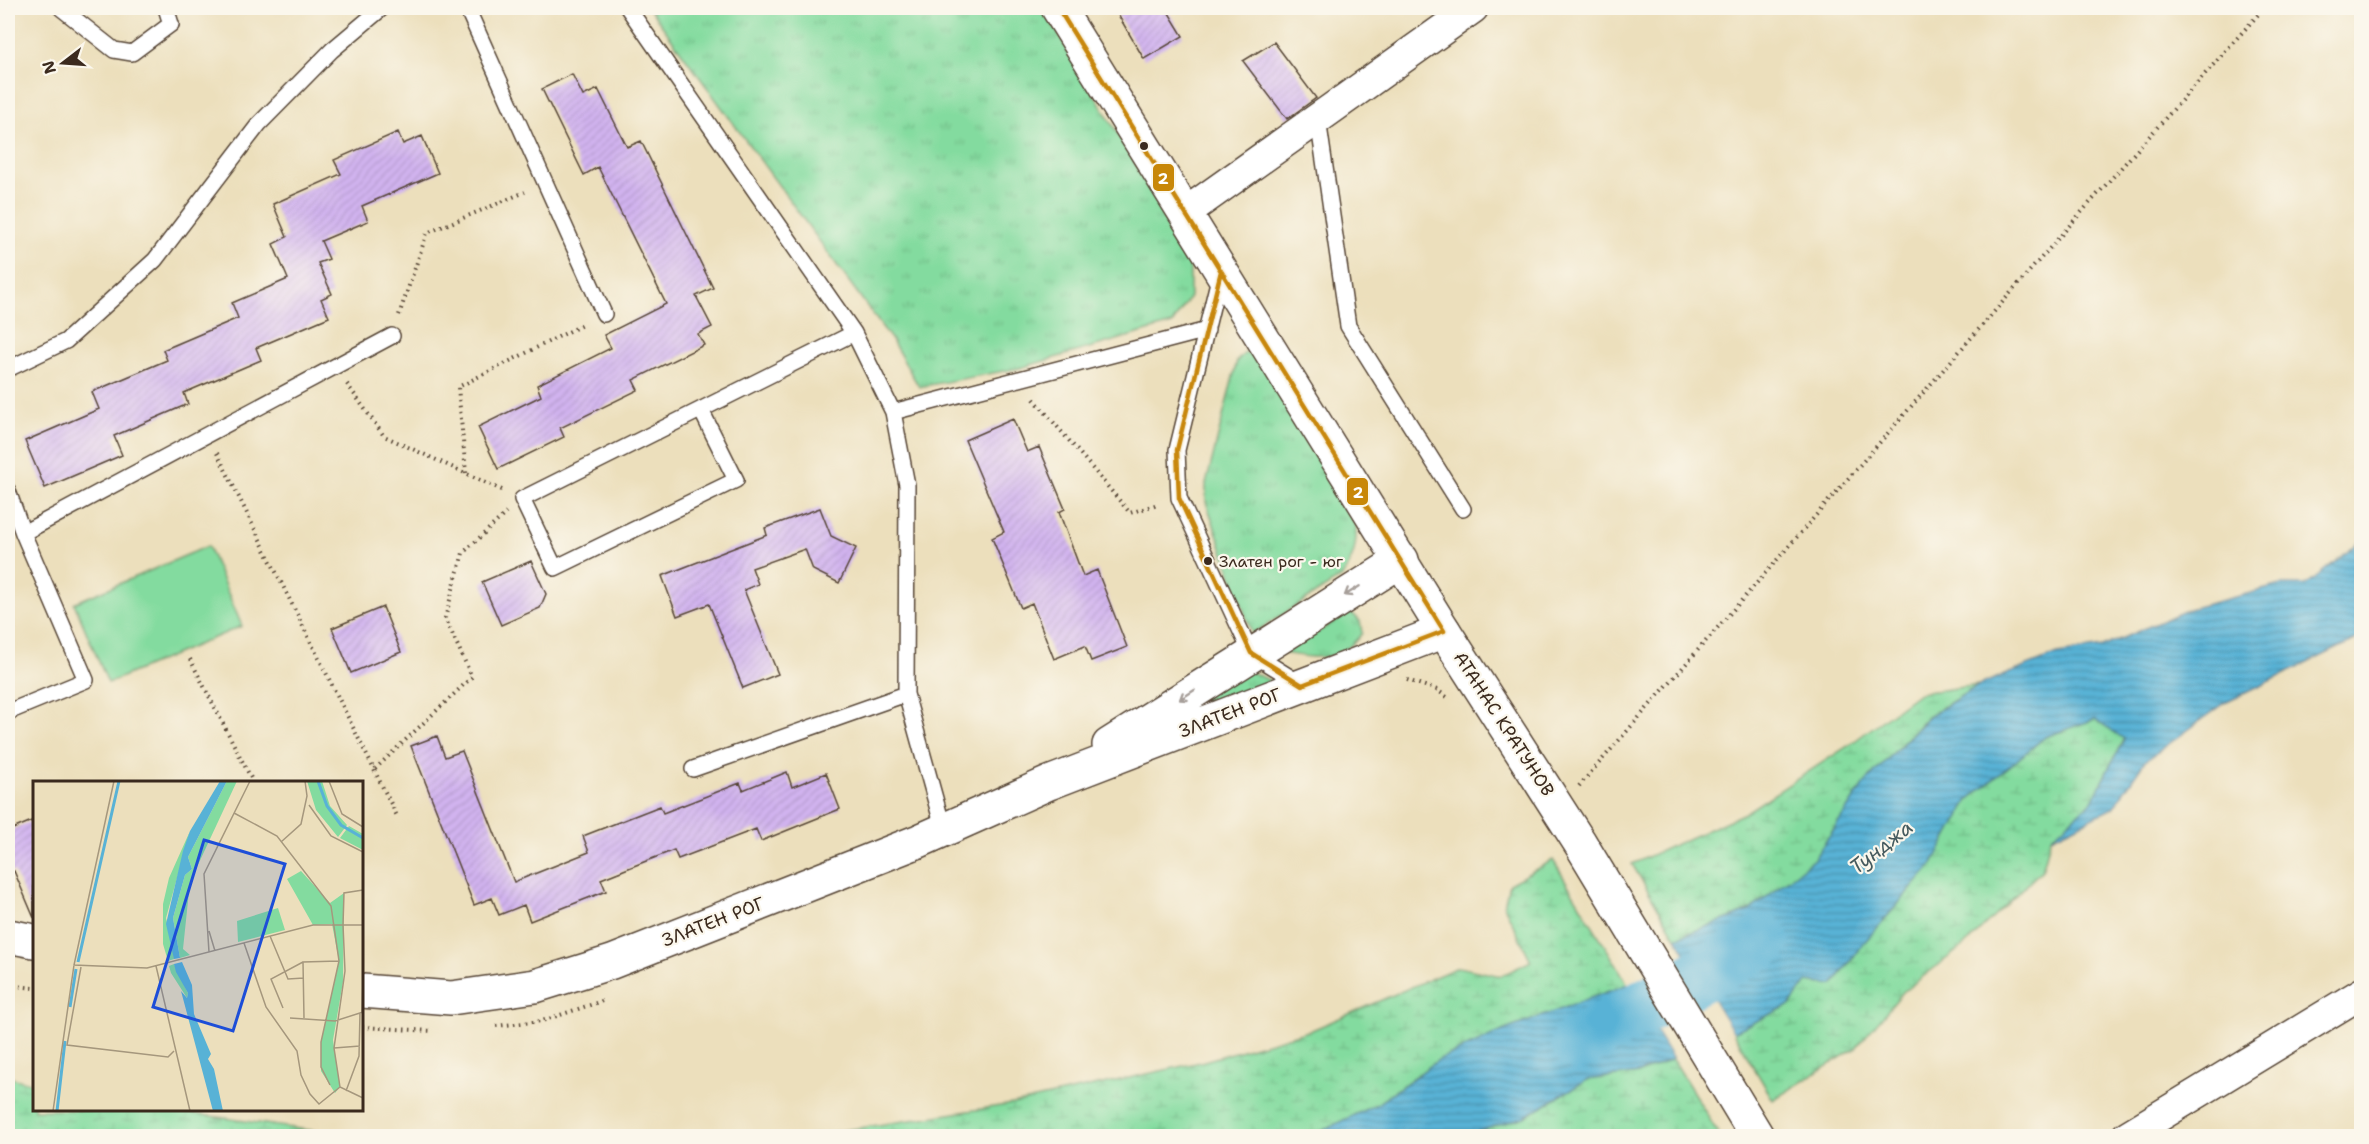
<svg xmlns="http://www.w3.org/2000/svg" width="2369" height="1144" font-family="'Shantell Sans',sans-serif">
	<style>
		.grass { fill: url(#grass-tufts); stroke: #5f825e; stroke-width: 1.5 }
		.wetland { fill: url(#wetland-marsh); stroke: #5f825e; stroke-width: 1.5 }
		.garden { fill: #83db9f; stroke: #5f825e; stroke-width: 1.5 }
		.water { fill: url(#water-rules); stroke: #4a6e7a; stroke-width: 1.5 }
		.pier { fill: #ecdfbc }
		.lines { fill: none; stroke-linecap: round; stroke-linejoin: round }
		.river { stroke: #58b2d6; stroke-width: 54 }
		.building { fill: url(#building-hatch) }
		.service-casing { stroke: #564536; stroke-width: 18 }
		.minor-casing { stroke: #564536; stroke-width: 33 }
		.tertiary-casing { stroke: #564536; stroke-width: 36 }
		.secondary-casing { stroke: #564536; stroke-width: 36 }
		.path { stroke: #564536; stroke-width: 4; stroke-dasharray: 1.5 4.5; stroke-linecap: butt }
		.service { stroke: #fff; stroke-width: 15 }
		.minor { stroke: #fff; stroke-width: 30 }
		.tertiary { stroke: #fff; stroke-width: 33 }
		.secondary { stroke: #fff; stroke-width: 33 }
		.bus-1-casing { stroke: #fbf7ec; stroke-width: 9 }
		.bus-1 { stroke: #c88708; stroke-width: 4.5 }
		.oneway { stroke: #a79f9a }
		.bus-dot { fill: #3b2a1e; stroke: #fbf7ec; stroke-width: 2 }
		.labels { text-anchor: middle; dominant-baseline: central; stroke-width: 4.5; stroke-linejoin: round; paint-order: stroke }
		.bus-label { font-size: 16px; fill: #3b2a1e; stroke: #fbf7ec; text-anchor: start }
		.street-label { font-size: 18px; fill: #3b2a1e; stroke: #fbf7ec }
		.water-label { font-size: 20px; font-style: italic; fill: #455a5e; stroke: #fbf7ec }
		.inset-river { fill: none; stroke: #58b2d6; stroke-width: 3 }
		.inset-road { fill: none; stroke: #a5977d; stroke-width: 1.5 }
		.view { fill: #1d4ed8; fill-opacity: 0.15; stroke: #1d4ed8; stroke-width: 3 }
		.inset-edge { fill: none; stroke: #3b2a1e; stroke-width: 3 }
		.line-badge { stroke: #fbf7ec; stroke-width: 2 }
		.badge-label { font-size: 16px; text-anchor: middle; font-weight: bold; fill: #fff }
	</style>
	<defs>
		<pattern id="grass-tufts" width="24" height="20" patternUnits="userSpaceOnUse" patternTransform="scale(1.5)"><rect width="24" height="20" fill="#83db9f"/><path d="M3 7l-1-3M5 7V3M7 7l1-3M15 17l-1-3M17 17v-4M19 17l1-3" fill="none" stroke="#72bc88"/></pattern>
		<pattern id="wetland-marsh" width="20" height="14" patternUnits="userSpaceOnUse" patternTransform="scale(1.5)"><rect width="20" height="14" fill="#83db9f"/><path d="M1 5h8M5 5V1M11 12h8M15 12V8" fill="none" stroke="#72bc88"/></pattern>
		<pattern id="water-rules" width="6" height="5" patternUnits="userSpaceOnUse" patternTransform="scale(1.5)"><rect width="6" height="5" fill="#58b2d6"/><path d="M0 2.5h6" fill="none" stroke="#4a91ad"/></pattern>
		<pattern id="building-hatch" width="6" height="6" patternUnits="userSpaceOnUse" patternTransform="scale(1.5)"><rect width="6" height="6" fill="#d1b3ef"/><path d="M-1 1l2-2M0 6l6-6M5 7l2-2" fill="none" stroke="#b49acc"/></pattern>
	</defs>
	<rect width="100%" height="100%" fill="#fbf7ec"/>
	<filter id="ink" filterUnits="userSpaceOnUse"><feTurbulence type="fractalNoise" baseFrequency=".0167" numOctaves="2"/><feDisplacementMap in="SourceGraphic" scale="12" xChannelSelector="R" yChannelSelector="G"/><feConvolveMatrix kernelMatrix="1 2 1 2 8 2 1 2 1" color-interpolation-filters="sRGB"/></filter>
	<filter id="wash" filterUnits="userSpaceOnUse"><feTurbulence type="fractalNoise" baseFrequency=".008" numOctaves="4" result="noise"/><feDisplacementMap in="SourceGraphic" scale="24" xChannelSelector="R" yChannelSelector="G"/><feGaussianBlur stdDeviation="1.35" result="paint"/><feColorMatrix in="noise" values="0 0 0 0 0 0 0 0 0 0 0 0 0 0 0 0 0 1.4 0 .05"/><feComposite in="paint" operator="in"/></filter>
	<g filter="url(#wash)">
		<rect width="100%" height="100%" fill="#ecdfbc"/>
		<!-- grass -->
		<path class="grass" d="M649 8H1043L1190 255V297L1172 324 1020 368 919 387 891 339Z
			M1258 352 1356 526C1357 548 1353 558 1342 577L1252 634 1206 502V484L1237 361 1245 353Z
			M1351 612 1360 621 1362 633C1340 664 1315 658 1282 653Z
			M1247 670 1273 682 1126 743Z"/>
		<!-- wetland -->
		<path class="wetland" d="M1979 685 1927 717 1864 784 1814 859 1749 911 1676 938 1632 864 1745 813 1848 746 1919 693Z
			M2095 719 2124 738 2092 801 2051 838 2042 870 1967 943 1903 992 1856 1048 1773 1100 1733 1032 1790 1005 1807 982 1833 985 1862 945 1932 865 1968 800 2045 737Z
			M1553 860 1628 984 1505 1030 1440 1059 1377 1104 1311 1136H808L1013 1104 1201 1062 1312 1030 1458 967 1501 976 1531 961 1504 906 1509 884Z
			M1673 1059 1718 1133 1713 1136H1469L1476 1132 1524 1117 1587 1080 1639 1073Z
			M8 1077 34 1084V1110H168L349 1136H8Z"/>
		<!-- garden -->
		<path class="garden" d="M208 546 242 626 108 683 74 603Z"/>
		<!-- water -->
		<path class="water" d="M2361 541V637L2225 703 2144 762 2113 808 2051 838 2092 801 2124 739 2095 719 2045 737 1968 800 1932 865 1862 945 1833 985 1807 982 1790 1005 1733 1032 1676 938 1749 911 1814 859 1864 784 1928 717 1979 685 2058 654 2102 647 2189 609 2281 585H2306Z
			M1628 984 1673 1059 1639 1073 1587 1080 1524 1117 1476 1132 1469 1136H1311L1377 1104 1440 1059 1505 1030Z"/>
		<!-- pier -->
		<path class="pier" d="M1674 936 1734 1034 1730 1033 1673 940Z
			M1626 981 1630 982 1675 1057V1061Z"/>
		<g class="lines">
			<!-- river -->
			<path class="river" d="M1578 1043 1763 941"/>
		</g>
		<g id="blocks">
			<!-- building -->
			<path class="building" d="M1114 8H1166L1183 36 1144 59Z
				M1274 42 1316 98 1287 119 1243 61Z
				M572 74 583 96 598 89 627 147 641 141 713 288 696 296 712 327 698 334 704 345 633 380 638 390 560 428 564 437 498 469 478 427 541 396 537 385 611 348 604 335 666 304 598 167 584 175 542 89Z
				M398 132 403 144 422 136 438 173 362 206 368 221 321 241 329 259 318 263 332 294 321 299 329 317 256 348 261 360 184 393 188 404 114 436 122 455 45 488 25 441 99 409 92 392 167 360 163 350 238 318 232 303 288 279 273 244 287 237 273 204 341 174 334 160Z
				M1013 419 1027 452 1039 447 1065 509 1059 512 1083 576 1097 570 1127 647 1091 661 1085 646 1054 659 1032 603 1021 608 992 538 1004 532 965 440Z
				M820 508 831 536 856 548 839 583 813 570 805 549 752 568 758 584 744 590 778 674 743 688 709 604 677 616 662 576 767 535 765 528Z
				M531 561 546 594 540 608 501 625 482 582Z
				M383 607 401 652 351 673 332 628Z
				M437 736 445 757 462 751 514 882 589 852 583 836 660 806 663 813 740 783 743 790 787 772 792 787 826 773 840 809 761 841 756 829 678 859 674 850 601 879 606 891 530 921 524 905 499 915 492 898 474 905 411 746Z
				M34 820V918L14 871 8 874V831Z"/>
		</g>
	</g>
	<g filter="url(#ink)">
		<use href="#blocks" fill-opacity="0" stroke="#564536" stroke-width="1.5"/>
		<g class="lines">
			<!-- service casing -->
			<g class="service-casing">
				<path id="service" d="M61 8 114 50 132 53 171 24 166 8
					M467 8 604 314
					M628 8 854 333 893 412 907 485 906 694 944 831
					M1318 119 1348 326 1463 509
					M1220 274 1177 450 1179 498 1251 653 1301 684
					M8 369 66 341 155 260 259 124 332 50 382 8
					M701 410 736 480 555 568 522 499 854 333
					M893 412 1207 330
					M8 491 23 533 86 680 8 712
					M23 533 392 336
					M693 769 906 694"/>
			</g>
			<!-- minor casing -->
			<g class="minor-casing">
				<path id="minor" d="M1185 213 1473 8
					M2127 1136 2362 993"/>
			</g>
			<!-- tertiary casing -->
			<g class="tertiary-casing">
				<path id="tertiary" d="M1109 745 1402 560
					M8 936 34 941
					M362 991 451 998 535 986 612 962 919 841 1049 783 1444 631"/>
			</g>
			<!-- secondary casing -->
			<g class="secondary-casing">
				<path id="secondary" d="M1058 8 1444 631 1580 843 1757 1136"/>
			</g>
			<!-- path -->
			<path class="path" d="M399 315 427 233 525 192
				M347 384 384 436 502 490
				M1034 399 1130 513 1158 504
				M217 453 398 818
				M466 473 458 387 584 324
				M190 659 253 782
				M1407 680 1437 690 1447 697
				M375 769 472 677 445 618 463 553 506 513
				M1579 786 2070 225 2264 8
				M8 985 34 988
				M496 1026 542 1021 605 1000
				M362 1027 432 1031"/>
			<!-- service -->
			<use href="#service" class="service"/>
			<!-- minor -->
			<use href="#minor" class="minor"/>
			<!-- tertiary -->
			<use href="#tertiary" class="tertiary"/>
			<!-- secondary -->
			<use href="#secondary" class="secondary"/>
			<!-- bus-1 casing -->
			<g class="bus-1-casing">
				<path id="bus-1" d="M1058 8 1221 271
					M1221 271 1444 631 1302 685 1251 653 1179 498 1177 450Z"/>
			</g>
			<!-- bus-1 -->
			<use href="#bus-1" class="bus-1"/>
		</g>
		<!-- one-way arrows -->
		<defs><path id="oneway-shaft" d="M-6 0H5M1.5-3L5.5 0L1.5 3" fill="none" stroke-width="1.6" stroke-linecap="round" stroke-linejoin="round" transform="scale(1.5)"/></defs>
		<g class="oneway">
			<use href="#oneway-shaft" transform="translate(1352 591) rotate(148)"/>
			<use href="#oneway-shaft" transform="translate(1187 695) rotate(147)"/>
		</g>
	</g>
	<!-- markers -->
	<g class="bus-dot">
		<circle cx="1144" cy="146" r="5"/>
		<circle cx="1208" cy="561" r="5"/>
	</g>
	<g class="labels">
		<!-- bus labels -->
		<g class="bus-label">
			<text x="1219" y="561">Златен рог - юг</text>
		</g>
		<!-- street labels -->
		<g class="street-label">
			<text transform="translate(1230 713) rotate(-21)">ЗЛАТЕН РОГ</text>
			<text transform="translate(1504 724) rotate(57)">АТАНАС КРАТУНОВ</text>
			<text transform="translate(713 922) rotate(-21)">ЗЛАТЕН РОГ</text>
		</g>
		<!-- water labels -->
		<g class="water-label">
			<text transform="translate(1881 847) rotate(-38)">Тунджа</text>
		</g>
	</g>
	<!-- overview -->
	<g transform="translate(33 781)">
		<rect width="330" height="330" fill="#ecdfbc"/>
		<path d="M268 90 297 122 311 112 310 201 300 259 307 306 302 312 288 290V261L306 180 299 143 280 144 254 98ZM245 127 252 149 205 161 204 140Z" fill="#83db9f"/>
		<path d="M194 0H204L157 101 150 168 157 174 147 177 140 137 152 94 159 88 155 76ZM274 0H289L297 25 314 44 305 56 283 29ZM316 45 330 53V69L307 57ZM157 50 133 137 141 172V178L135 180 130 163V123L136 97ZM141 183 155 212 154 217 138 192 136 185Z" fill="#83db9f"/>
		<path d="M187 0H194L155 76 159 88 152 94 140 137 147 177 141 178 133 143 150 70 157 50ZM149 181 159 204 161 233 178 273 175 278 181 288 190 330H180L148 210 154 217 155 212 143 191 141 183Z" fill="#58b2d6"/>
		<path class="inset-river" d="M285 0 294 25 308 44 330 57M45 181 86 0M37 226 43 188M24 330 32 260"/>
		<path class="inset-road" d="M81 0 41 184 114 187 280 144H310L312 190 301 267 307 306 330 317M296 0 309 33 330 46M276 24 298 55 330 71M201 32 244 55 298 125 306 180 288 261V286L297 304M248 61 268 43 274 15 272 0M330 109 311 112 310 144H330M176 150 182 170M237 155 255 198 271 197M211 162 233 226 264 270 268 294 277 313 286 323 307 306M176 171 171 93 217 0M123 185 157 330M48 186 34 264 135 276 141 270M250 227 238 198 270 181M329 232 330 198M257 237 302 240 330 231M271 237 270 181 306 180M301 267 327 265M313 310 326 275 327 232M20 330 41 184"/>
		<path class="view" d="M171 59 252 83 200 250 120 226Z"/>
		<rect width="330" height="330" class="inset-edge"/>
	</g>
	<g class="line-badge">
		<rect x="1152" y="163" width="23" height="29" rx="6" fill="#c88708"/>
		<rect x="1346" y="477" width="23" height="29" rx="6" fill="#c88708"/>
	</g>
	<g class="badge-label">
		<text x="1163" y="184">2</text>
		<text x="1358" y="498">2</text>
	</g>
	<!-- margin -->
	<rect width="2369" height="1144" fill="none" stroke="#fbf7ec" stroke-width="30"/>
	<!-- north arrow -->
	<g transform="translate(63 63) rotate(253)" stroke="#fbf7ec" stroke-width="4.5" paint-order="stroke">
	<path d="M0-4.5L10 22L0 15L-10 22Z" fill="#3b2a1e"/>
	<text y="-9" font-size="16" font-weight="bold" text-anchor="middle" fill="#3b2a1e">N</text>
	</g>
</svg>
